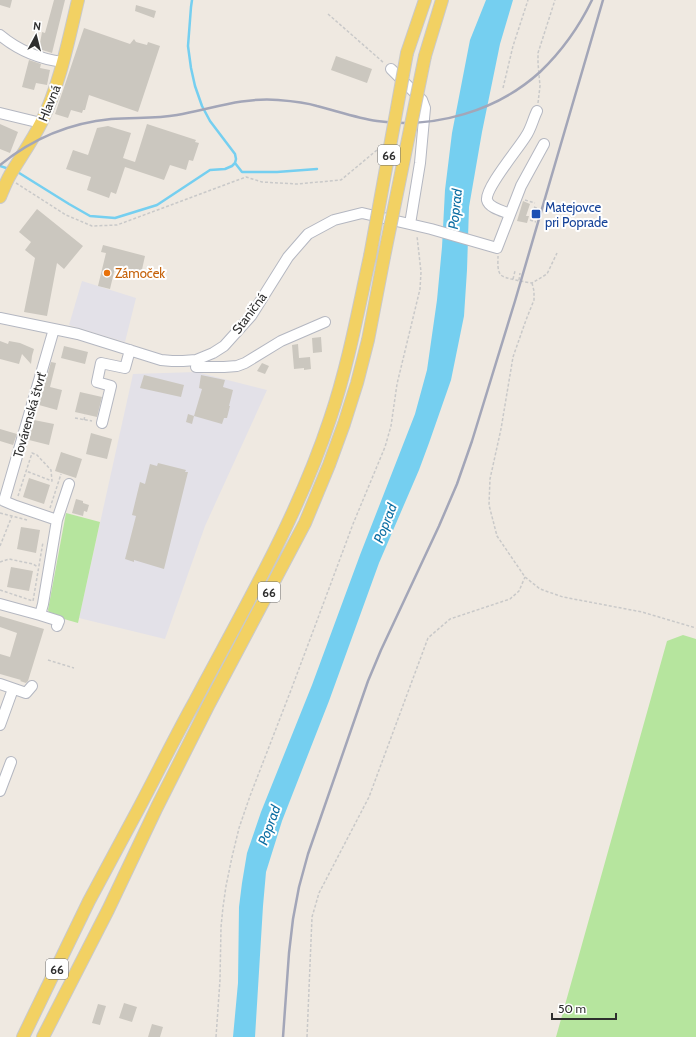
<svg xmlns="http://www.w3.org/2000/svg" width="696" height="1037" font-family="Cabin,sans-serif">
	<style>
		.industrial { fill: #e3e1e8 }
		.green { fill: #b6e59e }
		.water { fill: #75cff0 }
		.lines { fill: none; stroke-linecap: round; stroke-linejoin: round }
		.stream { stroke: #75cff0; stroke-width: 2.5 }
		.building { fill: #cbc7bf }
		.minor-casing { stroke: #b4b7c1; stroke-width: 12 }
		.major-casing { stroke: #c9c9c9; stroke-width: 14 }
		.path { stroke: #c9c9c9; stroke-width: 1.5; stroke-dasharray: 3 2; stroke-linecap: butt }
		.minor { stroke: #fff; stroke-width: 10 }
		.major { stroke: #f2d163; stroke-width: 12 }
		.rail { stroke: #a3a6b8; stroke-width: 2.5 }
		.major-bridge-casing { stroke: #c9c9c9; stroke-width: 14; stroke-linecap: butt }
		.major-bridge { stroke: #f2d163; stroke-width: 12 }
		.transit-dot { fill: #1a4fb4; stroke: #fff; stroke-width: 1.5 }
		.food-dot { fill: #e8710a; stroke: #fff; stroke-width: 1.5 }
		.labels { text-anchor: middle; dominant-baseline: central; stroke-width: 4; stroke-linejoin: round; paint-order: stroke }
		.shield { fill: #fff; stroke: #6d6d6d; stroke-width: 1 }
		.shield-label { font-size: 12px; font-weight: bold; fill: #2e2e2e }
		.street-label { font-size: 13px; fill: #2e2e2e; stroke: #fff }
		.transit-label { font-size: 13px; fill: #164399; stroke: #fff; text-anchor: start }
		.food-label { font-size: 13px; fill: #c56008; stroke: #fff; text-anchor: start }
		.water-label { font-size: 14px; font-style: italic; fill: #0d6fa3; stroke: #fff }
	</style>
	<rect width="100%" height="100%" fill="#efe9e1"/>
	<!-- industrial -->
	<path class="industrial" d="M82 281 136 298 125 342 69 325Z
		M196 372 267 390 205 526 165 639 79 618 133 374Z"/>
	<!-- green -->
	<path class="green" d="M66 513 100 522 78 623 50 615 48 610Z
		M683 635 696 639V1037H556L667 641Z"/>
	<!-- water -->
	<path class="water" d="M486 0H513L500 44 482 132 469 207 467 270 464 316 451 380 429 443 419 470 379 563 329 701 282 821 266 872 263 906 255 1037H233L238 983 239 907 242 883 247 853 261 812 312 685 360 555 415 414 427 370 437 300 442 247 445 190 452 133 470 40Z"/>
	<g class="lines">
		<!-- stream -->
		<path class="stream" d="M235 163 242 172H277L317 169
			M0 166 9 169
			M16 171 69 204 90 216 115 218 157 205 210 170 225 169 232 166 235 163 236 159 235 154 210 121 202 106 195 86 191 68 188 46 191 7 192 0"/>
	</g>
	<!-- building -->
	<path class="building" d="M0 0H12L10 8 0 5Z
		M54 0H65L52 53 39 49 42 32 45 33Z
		M136 5 156 11 154 18 135 11Z
		M84 28 130 44 134 39 136 42 147 45 148 42 160 46 138 112 89 95 85 110H83L82 113 71 110 68 118 55 114Z
		M336 56 372 69 367 83 331 70Z
		M29 60 41 64 40 68 50 70 47 85 36 83 34 90 22 87Z
		M0 124 18 132 10 153 0 149Z
		M147 124 196 140 195 142 199 143 193 161 189 160 186 170 170 165 164 180 125 167 116 194 111 192 109 198 87 190 91 177 66 169 73 150 88 155 97 128 108 126 131 133 123 158 135 162Z
		M523 201 530 204 526 216H529L527 223 517 221Z
		M37 209 83 246 64 269 57 263 47 316 24 312 35 258 25 250 31 242 19 232Z
		M103 245 145 256 141 274 115 268 110 289 98 286 106 253 101 252Z
		M321 337 322 352 313 353 312 338Z
		M0 341 8 344 9 341 20 343 34 349 32 356 31 364 22 354 19 364 0 359Z
		M298 344 299 358 310 357 311 369 304 370V368L294 369 292 345Z
		M64 346 88 352 85 364 61 358Z
		M51 362 56 363 50 387 62 390 57 410 39 405Z
		M262 363 269 366 265 374 257 371Z
		M144 375 184 385 181 397 140 388Z
		M201 375 225 380 223 387 233 390 229 406H230L227 418H224L222 424 194 416 202 389 199 388Z
		M80 392 102 397 97 417 75 412Z
		M188 414 194 416 192 424 186 422Z
		M34 420 54 424 49 445 29 440Z
		M0 429 17 434 13 445 0 441Z
		M91 433 112 439 107 459 86 454Z
		M61 452 82 459 76 478 55 471Z
		M158 463 186 470 185 472H188L164 569 134 560V562L125 559 136 516 132 515 140 482 145 484 150 464 157 466Z
		M29 478 50 485 44 504 23 497Z
		M76 499 83 501V503L89 505 87 512 84 511 83 516 72 513Z
		M21 527 40 530 36 553 17 549Z
		M11 567 33 571 29 591 7 587Z
		M0 616 44 629 28 681 26 683 20 681 21 680 0 674V654L10 657 17 633 0 627Z
		M124 1003 137 1007 132 1022 119 1018Z
		M98 1004 106 1006 100 1025 92 1023Z
		M152 1024 163 1027 160 1037H148Z"/>
	<g class="lines">
		<!-- minor casing -->
		<g class="minor-casing">
			<path id="minor" d="M0 35C18 50 40 59 63 62
				M391 69 422 100 425 108 420 163 410 224
				M0 113 41 123
				M510 214C503 211 489 208 487 200 485 188 519 148 526 136 531 129 533 119 537 111
				M0 318 78 334 161 360 172 361H183L196 360 213 353 224 346 251 316 288 257 308 234 334 220 362 213 431 229 497 248 521 186 544 144
				M196 367H224L237 366 245 363 281 341 325 322
				M102 423 111 386 97 382 101 363 125 368 130 350
				M57 520 69 484
				M0 604 40 615 43 604 57 520 16 506 4 501 54 329
				M40 615 59 621 57 626
				M0 684 26 693 32 686
				M0 725 13 689
				M0 791 11 762"/>
		</g>
		<!-- major casing -->
		<g class="major-casing">
			<path id="major" d="M407 53 425 0
				M425 56 442 0
				M0 197C3 190 6 182 10 175 20 158 32 141 41 123 60 84 68 42 78 0
				M23 1037C45 992 67 946 89 901 106 869 123 838 140 806 158 772 175 737 194 703 243 610 297 519 330 419 348 366 358 311 370 256
				M43 1037 108 910 157 807 208 706 305 523 329 465 344 424 357 383 368 340 384 257"/>
		</g>
		<!-- path -->
		<path class="path" d="M328 14 384 63
			M503 88 513 46 528 0
			M538 103 540 86 538 63V53L555 0
			M16 183 66 215 92 226 117 225 246 177 262 182 297 184 341 180 377 150
			M525 200 535 203
			M534 207 539 209
			M530 220 536 222
			M498 256C498 262 497 271 501 275 505 279 526 282 532 283L547 274 557 253
			M513 279 515 271
			M519 280 520 273
			M532 283 534 291V300L526 320 513 357 501 429 490 479 489 505 497 536 525 577 540 589 563 597 642 612 696 628
			M75 418 92 421
			M84 420 85 415
			M18 496 32 453 37 455 51 470 52 481 26 471
			M50 508 61 474
			M0 513 12 516
			M0 546 12 516 27 520
			M0 562 9 559 33 564 38 567
			M0 590 33 601 43 542
			M48 660 74 668
			M216 1037 220 980 221 927 223 907 226 886 232 857 239 828 250 796 291 690 315 626 353 524 385 447 391 426 397 384 420 289 421 272 417 236
			M307 1037 312 917 319 893 369 797 428 638 450 619 510 599 519 591 525 577"/>
		<!-- minor -->
		<use href="#minor" class="minor"/>
		<!-- major -->
		<use href="#major" class="major"/>
		<!-- rail -->
		<path class="rail" d="M0 165C32 139 69 123 111 119 133 117 155 119 177 115 211 109 243 97 278 100 291 101 304 102 317 106 337 111 357 118 377 121 435 129 497 111 540 72 562 51 579 27 592 0
			M283 1037 289 953 293 919 299 887 308 854 368 681 381 650 439 526 457 484 472 441 515 301 603 0"/>
		<!-- major-bridge casing -->
		<g class="major-bridge-casing">
			<path id="major-bridge" d="M370 256 407 53
				M384 257 425 56"/>
		</g>
		<!-- major-bridge -->
		<use href="#major-bridge" class="major-bridge"/>
	</g>
	<!-- markers -->
	<rect class="transit-dot" x="531" y="209" width="10" height="10" rx="2"/>
	<circle class="food-dot" cx="107" cy="273" r="4"/>
	<g class="labels">
		<!-- shield labels -->
		<g class="shield">
			<rect x="378" y="145" width="22" height="20" rx="3"/>
			<rect x="258" y="582" width="22" height="20" rx="3"/>
			<rect x="46" y="959" width="22" height="20" rx="3"/>
		</g>
		<g class="shield-label">
			<text x="389" y="155">66</text>
			<text x="269" y="592">66</text>
			<text x="57" y="969">66</text>
		</g>
		<!-- street labels -->
		<g class="street-label">
			<text transform="translate(49 103) rotate(-68)">Hlavná</text>
			<text transform="translate(249 313) rotate(-53)">Staničná</text>
			<text transform="translate(29 415) rotate(-74)">Továrenská štvrť</text>
		</g>
		<!-- transit labels -->
		<g class="transit-label">
			<text x="545" y="207">Matejovce<tspan x="545" dy="15">pri Poprade</tspan></text>
		</g>
		<!-- food labels -->
		<g class="food-label">
			<text x="115" y="273">Zámoček</text>
		</g>
		<!-- water labels -->
		<g class="water-label">
			<text transform="translate(455 209) rotate(-84)">Poprad</text>
			<text transform="translate(385 523) rotate(-69)">Poprad</text>
			<text transform="translate(269 825) rotate(-70)">Poprad</text>
		</g>
	</g>
	<!-- north arrow -->
	<g transform="translate(36 36) rotate(7)" stroke="#ffffff" stroke-width="3" paint-order="stroke">
	<path d="M0-3L7 15L0 10L-7 15Z" fill="#2e2e2e"/>
	<text y="-6" font-size="11" font-weight="bold" text-anchor="middle" fill="#2e2e2e">N</text>
	</g>
	<!-- scale -->
	<path d="M552 1013v6h64v-6" fill="none" stroke="#2e2e2e" stroke-width="2"/>
	<text x="558" y="1013" font-size="12" fill="#2e2e2e" stroke="#ffffff" stroke-width="3" paint-order="stroke">50 m</text>
</svg>
